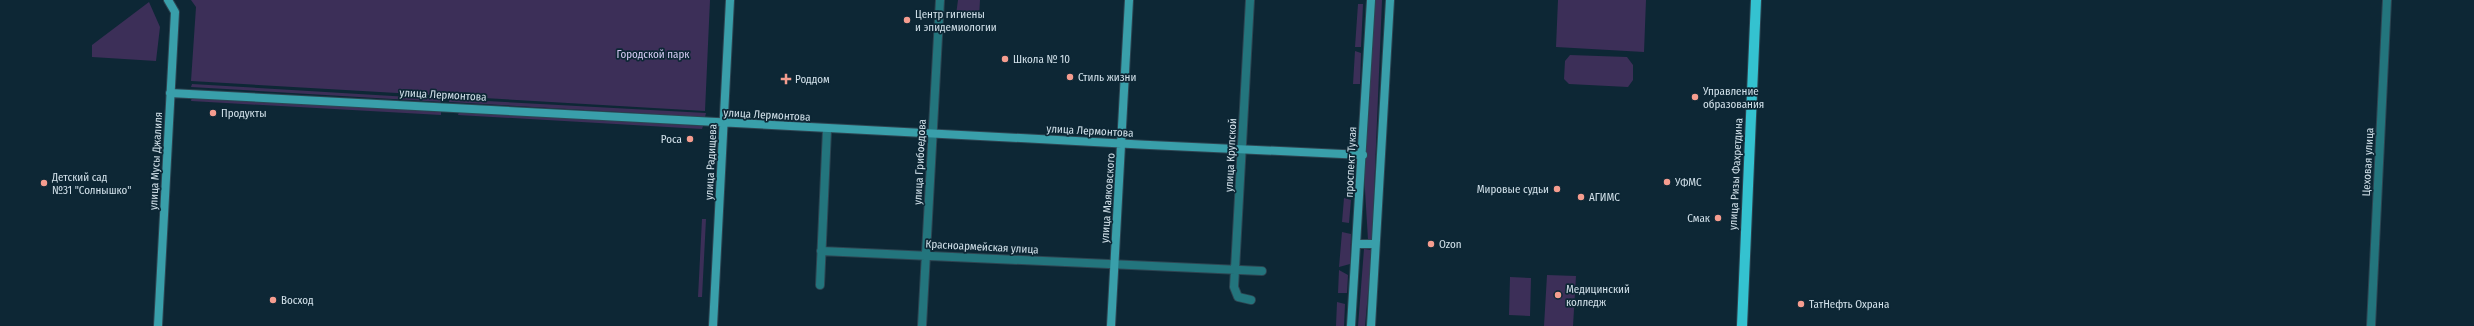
<svg xmlns="http://www.w3.org/2000/svg" width="2474" height="326" font-family="'Fira Sans Condensed',sans-serif">
	<style>
		.green { fill: #3c2f58 }
		.lines { fill: none; stroke-linecap: round; stroke-linejoin: round }
		.street-casing { stroke: #2d4552; stroke-width: 10 }
		.secondary-casing { stroke: #2d4552; stroke-width: 10 }
		.primary-casing { stroke: #2d4552; stroke-width: 12 }
		.street { stroke: #23757d; stroke-width: 8 }
		.secondary { stroke: #399faa; stroke-width: 8 }
		.primary { stroke: #34c2d0; stroke-width: 10 }
		.poi-dot { fill: #f59d8f; stroke: #0d2735; stroke-width: 1.5 }
		.labels { text-anchor: middle; dominant-baseline: central; stroke-width: 3.5; stroke-linejoin: round; paint-order: stroke }
		.poi-label { font-size: 11px; fill: #d2e1ea; stroke: #0d2735; text-anchor: start }
		.park-label { font-size: 11px; fill: #d6cbf4; stroke: #0d2735 }
		.street-label { font-size: 11px; fill: #d2e1ea; stroke: #0d2735 }
	</style>
	<rect width="100%" height="100%" fill="#0d2735"/>
	<!-- green -->
	<path class="green" d="M191 0H710L705 111 191 81 196 7Z
		M958 0H980L979 17 956 15Z
		M1374 0H1382L1372 241 1368 240 1364 173Z
		M1558 0H1646L1644 52 1556 47Z
		M149 2 160 27 156 61 92 57V45Z
		M1358 4H1363L1361 47H1355Z
		M1355 51 1361 53 1360 84H1353Z
		M1570 55 1627 57 1633 65V80L1628 87 1569 84 1564 79 1565 61Z
		M192 84 443 99V102L191 87Z
		M192 97 441 112V115L191 101Z
		M449 99 706 113 705 117 449 102Z
		M459 112 703 126 702 129 458 115Z
		M1344 198 1351 200 1349 223 1342 222Z
		M702 219H706L702 297H698Z
		M1342 232 1351 234 1350 264 1339 267Z
		M1364 249 1372 250 1365 326H1358Z
		M1339 270 1348 275 1347 293H1338Z
		M1547 275 1576 276 1573 326H1544Z
		M1510 277 1531 278 1530 316 1509 315Z
		M1337 302 1345 304 1344 326H1336Z"/>
	<g class="lines">
		<!-- street casing -->
		<g class="street-casing">
			<path id="street" d="M1250 0 1234 287 1238 297 1251 300
				M821 251 1262 271
				M820 285 827 130
				M922 326 940 0
				M2371 326 2387 0"/>
		</g>
		<!-- secondary casing -->
		<g class="secondary-casing">
			<path id="secondary" d="M170 93C567 114 965 137 1363 155
				M1357 244H1375
				M158 326 175 12 168 0
				M713 326 730 0
				M1111 326 1129 0
				M1351 326 1371 0
				M1371 326 1390 0"/>
		</g>
		<!-- primary casing -->
		<g class="primary-casing">
			<path id="primary" d="M1742 326 1756 0"/>
		</g>
		<!-- street -->
		<use href="#street" class="street"/>
		<!-- secondary -->
		<use href="#secondary" class="secondary"/>
		<!-- primary -->
		<use href="#primary" class="primary"/>
	</g>
	<!-- markers -->
	<g class="poi-dot">
		<circle cx="907" cy="20" r="4"/>
		<circle cx="1005" cy="59" r="4"/>
		<circle cx="1070" cy="77" r="4"/>
		<path d="M784 73h4v4h4v4h-4v4h-4v-4h-4v-4h4z"/>
		<circle cx="1695" cy="97" r="4"/>
		<circle cx="213" cy="113" r="4"/>
		<circle cx="690" cy="139" r="4"/>
		<circle cx="1667" cy="182" r="4"/>
		<circle cx="44" cy="183" r="4"/>
		<circle cx="1557" cy="189" r="4"/>
		<circle cx="1581" cy="197" r="4"/>
		<circle cx="1718" cy="218" r="4"/>
		<circle cx="1431" cy="244" r="4"/>
		<circle cx="1558" cy="295" r="4"/>
		<circle cx="273" cy="300" r="4"/>
		<circle cx="1801" cy="304" r="4"/>
	</g>
	<g class="labels">
		<!-- poi labels -->
		<g class="poi-label">
			<text x="915" y="14">Центр гигиены<tspan x="915" dy="13">и эпидемиологии</tspan></text>
			<text x="1013" y="59">Школа № 10</text>
			<text x="1078" y="77">Стиль жизни</text>
			<text x="795" y="79">Роддом</text>
			<text x="1703" y="91">Управление<tspan x="1703" dy="13">образования</tspan></text>
			<text x="221" y="113">Продукты</text>
			<text x="682" y="139" text-anchor="end">Роса</text>
			<text x="52" y="177">Детский сад<tspan x="52" dy="13">№31 "Солнышко"</tspan></text>
			<text x="1675" y="182">УФМС</text>
			<text x="1549" y="189" text-anchor="end">Мировые судьи</text>
			<text x="1589" y="197">АГИМС</text>
			<text x="1710" y="218" text-anchor="end">Смак</text>
			<text x="1439" y="244">Ozon</text>
			<text x="1566" y="289">Медицинский<tspan x="1566" dy="13">колледж</tspan></text>
			<text x="281" y="300">Восход</text>
			<text x="1809" y="304">ТатНефть Охрана</text>
		</g>
		<!-- park labels -->
		<g class="park-label">
			<text x="653" y="54">Городской парк</text>
		</g>
		<!-- street labels -->
		<g class="street-label">
			<text transform="translate(443 95) rotate(3)">улица Лермонтова</text>
			<text transform="translate(767 115) rotate(3)">улица Лермонтова</text>
			<text transform="translate(1090 131) rotate(3)">улица Лермонтова</text>
			<text transform="translate(1231 155) rotate(-87)">улица Крупской</text>
			<text transform="translate(156 161) rotate(-87)">улица Мусы Джалиля</text>
			<text transform="translate(711 162) rotate(-87)">улица Радищева</text>
			<text transform="translate(920 162) rotate(-87)">улица Грибоедова</text>
			<text transform="translate(1351 162) rotate(-87)">проспект Тукая</text>
			<text transform="translate(2368 162) rotate(-87)">Цеховая улица</text>
			<text transform="translate(1736 174) rotate(-87)">улица Ризы Фахретдина</text>
			<text transform="translate(1108 198) rotate(-86)">улица Маяковского</text>
			<text transform="translate(982 247) rotate(3)">Красноармейская улица</text>
		</g>
	</g>
</svg>
